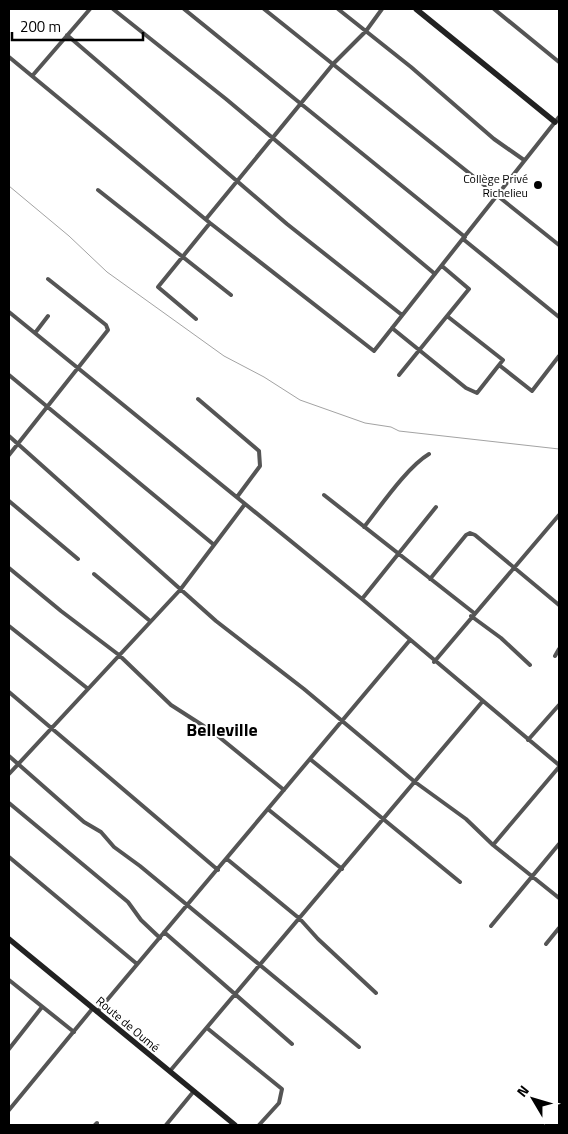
<svg xmlns="http://www.w3.org/2000/svg" width="568" height="1134" font-family="'Titillium Web',sans-serif">
	<style>
		.lines { fill: none; stroke-linecap: round; stroke-linejoin: round }
		.stream { stroke: #a3a3a3; stroke-width: 1 }
		.street { stroke: #555; stroke-width: 4 }
		.secondary { stroke: #222; stroke-width: 5.5 }
		.poi-dot { fill: #000; stroke: #fff; stroke-width: 2 }
		.labels { text-anchor: middle; dominant-baseline: central; stroke-width: 4; stroke-linejoin: round; paint-order: stroke }
		.poi-label { font-size: 12px; fill: #000; stroke: #fff; text-anchor: end }
		.street-label { font-size: 12px; fill: #000; stroke: #fff }
		.district-label { font-size: 18px; font-weight: bold; fill: #000; stroke: #fff }
	</style>
	<rect width="100%" height="100%" fill="#fff"/>
	<g class="lines">
		<!-- stream -->
		<path class="stream" d="M9 186 69 236 107 272 224 356 264 377 300 400 365 423 391 427 399 431 559 449"/>
		<!-- street -->
		<path class="street" d="M113 9 226 99 435 274
			M184 9 465 237
			M264 9 559 245
			M338 9 411 67 494 139 524 160
			M494 9 559 62
			M67 35 287 224 402 315
			M9 57 210 223 374 351 559 117
			M33 75 90 9
			M98 190 231 295
			M206 219 334 63 366 31 382 9
			M463 239 559 317
			M9 312 362 599 559 765
			M447 316 503 360 499 365 532 391 559 356
			M196 319 158 287 210 223
			M392 328 466 388 477 393 499 365
			M35 333 48 316
			M9 375 213 544
			M399 375 469 289 442 266
			M198 399 259 451 260 466 237 497
			M9 436 216 621 304 689 415 782 466 819 493 845 559 898
			M9 455 108 330 106 325 48 279
			M324 495 474 613
			M9 501 78 559
			M364 527C380 507 407 467 429 454
			M9 568 61 611 119 655 171 705 213 732 284 790
			M94 574 150 621
			M430 579 466 535 470 533 475 535 559 605
			M362 599 436 507
			M471 616 501 638 530 665
			M9 626 87 688
			M555 656 559 649
			M434 662 559 515
			M9 692 218 870
			M528 740 559 705
			M9 756 84 822 101 832 114 847 140 866 359 1047
			M310 759 460 882
			M9 774 180 590 245 504
			M9 803 128 902 141 920 160 938
			M269 810 342 869
			M493 845 559 767
			M9 857 137 964
			M227 859 300 919 318 939 376 993
			M491 926 559 844
			M164 932 292 1044
			M546 944 559 928
			M9 980 74 1032
			M97 1012 410 640
			M207 1028 282 1089 279 1103 259 1125
			M9 1049 42 1007
			M170 1071 482 702
			M9 1110 93 1008
			M95 1125 97 1123
			M166 1125 194 1091"/>
		<!-- secondary -->
		<path class="secondary" d="M416 9 555 122
			M9 939 235 1125"/>
	</g>
	<!-- markers -->
	<circle class="poi-dot" cx="538" cy="185" r="5"/>
	<g class="labels">
		<!-- poi labels -->
		<g class="poi-label">
			<text x="528" y="178">Collège Privé<tspan x="528" dy="14">Richelieu</tspan></text>
		</g>
		<!-- street labels -->
		<g class="street-label">
			<text transform="translate(128 1024) rotate(40)">Route de Oumé</text>
		</g>
		<!-- district labels -->
		<g class="district-label">
			<text x="222" y="729">Belleville</text>
		</g>
	</g>
	<!-- border -->
	<rect width="568" height="1134" fill="none" stroke="#000000" stroke-width="20"/>
	<!-- north arrow -->
	<g transform="translate(533 1099) rotate(308)" stroke="#ffffff" stroke-width="4" paint-order="stroke">
	<path d="M0-4L9 19L0 12L-9 19Z" fill="#000000"/>
	<text y="-8" font-size="14" font-weight="bold" text-anchor="middle" fill="#000000">N</text>
	</g>
	<!-- scale -->
	<path d="M12 32v8h131v-8" fill="none" stroke="#000000" stroke-width="2.5"/>
	<text x="20" y="32" font-size="15" fill="#000000" stroke="#ffffff" stroke-width="4" paint-order="stroke">200 m</text>
</svg>
